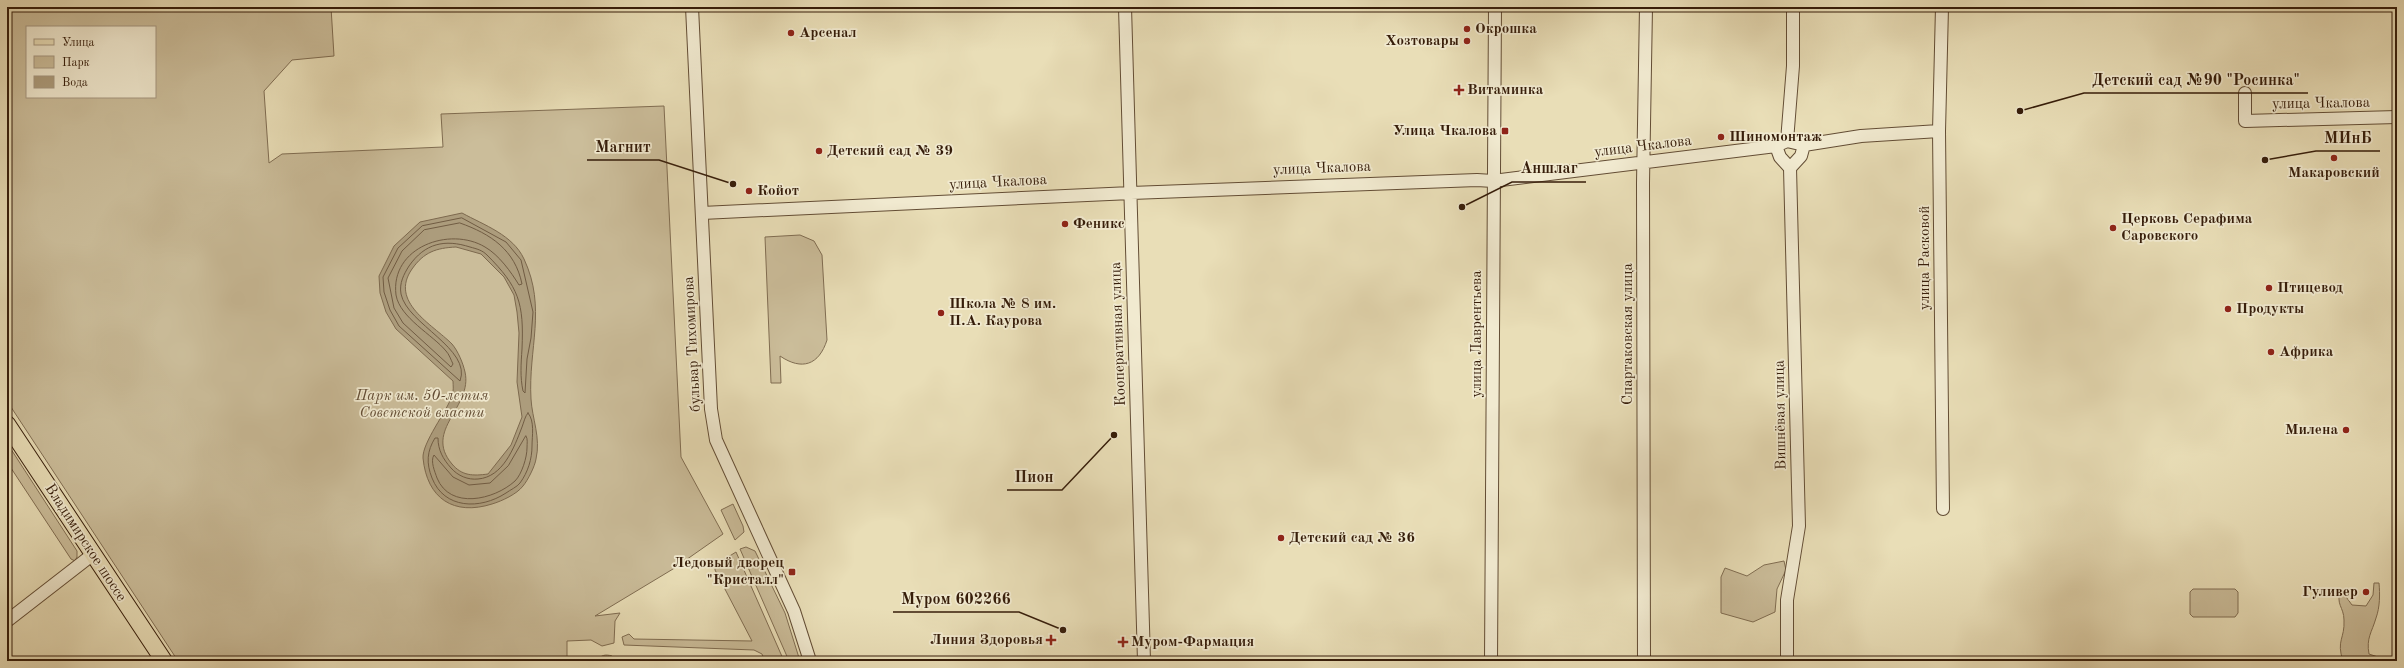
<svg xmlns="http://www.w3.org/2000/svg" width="2404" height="668" font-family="'Old Standard TT',serif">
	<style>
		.green { fill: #cbbd9a; stroke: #806d52; fill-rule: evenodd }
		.water { fill: #ac9c7c; stroke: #7d694e; fill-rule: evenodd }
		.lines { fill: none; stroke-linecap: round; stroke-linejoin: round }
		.shore { stroke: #715c43; stroke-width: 1 }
		.minor-casing { stroke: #634d35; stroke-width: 14 }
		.major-casing { stroke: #361d0a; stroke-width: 18 }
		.minor { stroke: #f1ead0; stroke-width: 12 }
		.major { stroke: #e9deb7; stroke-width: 16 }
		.poi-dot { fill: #8f2418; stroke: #f1ead0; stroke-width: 1.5 }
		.labels { text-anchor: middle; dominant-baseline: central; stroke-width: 3.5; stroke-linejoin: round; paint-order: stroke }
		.poi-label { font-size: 15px; font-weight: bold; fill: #361d0a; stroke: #f1ead0; text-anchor: start }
		.street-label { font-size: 15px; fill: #361d0a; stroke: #f1ead0 }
		.park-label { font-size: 15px; font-style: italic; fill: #634d35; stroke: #f1ead0 }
		.leader { fill: none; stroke: #361d0a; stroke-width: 1.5 }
		.callout-dot { fill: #361d0a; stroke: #f1ead0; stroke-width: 1.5 }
		.callout-label { font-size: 16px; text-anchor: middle; font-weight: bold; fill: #361d0a; stroke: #f1ead0; stroke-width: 3.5; stroke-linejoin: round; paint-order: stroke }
	</style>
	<rect width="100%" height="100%" fill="#e9deb7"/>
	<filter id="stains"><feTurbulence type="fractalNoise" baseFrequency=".005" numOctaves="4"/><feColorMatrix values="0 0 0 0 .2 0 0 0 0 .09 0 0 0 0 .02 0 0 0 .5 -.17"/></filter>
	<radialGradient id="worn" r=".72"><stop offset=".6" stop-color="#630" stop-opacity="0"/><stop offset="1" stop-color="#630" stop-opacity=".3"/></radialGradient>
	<!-- green -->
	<path class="green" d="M7 7H331L334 56 292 60 264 91 269 163 282 154 443 147 441 114 664 106 681 457 723 534 673 569 595 616 620 613 615 621 614 643 602 646 591 640 567 641V661H597C601 655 605 654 612 656L614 661H178L7 401ZM27 27H155V97H27Z
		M800 235 814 241 822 255 827 340C819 365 802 371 780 356L781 383H771L765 237Z
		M7 443 77 551V557L75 561 71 559 7 462Z
		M733 504 743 526 744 532 735 540 721 510Z
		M746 547 755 551 785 613 800 661H789L740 549Z
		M736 552 784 661H765L762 654 754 650 624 645 622 637 629 634 634 639 752 641 715 570V565Z
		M1784 561 1786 570 1777 589 1775 612 1753 622 1721 613V577L1725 568 1747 576 1764 565Z
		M2374 583H2379C2380 594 2380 607 2376 618 2372 632 2366 638 2369 654L2378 657V661H2343C2336 640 2345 639 2344 620 2344 607 2335 604 2341 590L2352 605 2366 606 2373 595Z
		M2193 589H2235L2238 592V613L2235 617H2193L2190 614V592Z"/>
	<!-- water -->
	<path class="water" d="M462 213C484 225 513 235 524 259 547 308 528 349 531 399 532 418 541 438 536 459 535 466 528 480 523 486 517 494 502 501 492 504 454 516 427 499 423 458 422 443 447 411 452 396 454 391 453 385 453 381L396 329 386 312 380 293 379 276 394 246 420 222ZM456 247 481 254 504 277 514 295 517 312 519 333 517 382 522 417 511 445 488 474C473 476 462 476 452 464 423 430 473 407 465 372 463 363 458 351 452 344 432 324 389 302 412 269 424 252 436 248 456 247Z"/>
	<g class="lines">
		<!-- shore -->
		<path class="shore" d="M462 218 506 242 521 260 533 312 531 338 527 359 525 393 523 391C520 377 521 364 522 349 524 303 519 287 487 255 482 250 477 249 470 247 445 239 425 243 409 266 404 274 399 283 401 294 407 324 472 349 460 381L399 326 390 310 384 292 383 277 398 248 422 226Z
			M460 223C491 234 515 250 522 284L519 285C511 272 499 255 485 247 450 226 390 247 396 295 400 318 433 335 446 351 449 354 451 360 453 364L451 367 403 323 394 308 388 278 402 251 424 230Z
			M528 413C535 421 532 436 532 446 532 459 528 472 520 483 517 487 510 490 506 493 480 510 444 509 432 478 426 463 427 451 435 438H438C438 450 443 459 451 468 458 476 468 480 478 479 503 477 514 448 522 427 524 422 525 416 528 413Z
			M526 436C528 439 527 443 527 448 527 457 522 474 515 481 494 500 450 510 437 478 435 472 430 461 434 455L453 477 469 485 490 483 508 466Z"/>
		<!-- minor casing -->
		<g class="minor-casing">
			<path id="minor" d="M692 7 711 409 716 440 794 611 810 661
				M1125 7 1144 661
				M1942 7 1939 131 1943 509
				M2245 93V121L2397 117
				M1787 141 1793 66V7
				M1776 146 1780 157 1790 168
				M702 213 1131 193 1477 180 1493 181 1776 146 1787 141 1804 145 1861 136 1939 131
				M7 621 92 555
				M1491 661 1495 7
				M1644 661 1643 183 1646 7
				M1787 661V600L1799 526 1790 168 1801 156 1804 145"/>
		</g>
		<!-- major casing -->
		<g class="major-casing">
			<path id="major" d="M7 424 164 661"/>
		</g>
		<!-- minor -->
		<use href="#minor" class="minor"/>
		<!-- major -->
		<use href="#major" class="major"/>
	</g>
	<!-- markers -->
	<g class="poi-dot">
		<circle cx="1467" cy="29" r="4"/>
		<circle cx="791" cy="33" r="4"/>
		<circle cx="1467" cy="41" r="4"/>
		<path d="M1457 84h4v4h4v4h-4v4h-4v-4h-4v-4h4z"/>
		<rect x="1501" y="127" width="8" height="8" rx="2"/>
		<circle cx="1721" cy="137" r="4"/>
		<circle cx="819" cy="151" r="4"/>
		<circle cx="2334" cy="158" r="4"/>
		<circle cx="749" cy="191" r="4"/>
		<circle cx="1065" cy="224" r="4"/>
		<circle cx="2113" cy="228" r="4"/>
		<circle cx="2269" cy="288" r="4"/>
		<circle cx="2228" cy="309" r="4"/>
		<circle cx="941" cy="313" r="4"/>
		<circle cx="2271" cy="352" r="4"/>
		<circle cx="2346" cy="430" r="4"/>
		<circle cx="1281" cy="538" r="4"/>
		<rect x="788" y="568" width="8" height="8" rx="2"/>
		<circle cx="2366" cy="592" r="4"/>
		<path d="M1049 634h4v4h4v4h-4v4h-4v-4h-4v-4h4z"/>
		<path d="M1121 636h4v4h4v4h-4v4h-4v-4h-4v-4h4z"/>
	</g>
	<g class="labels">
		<!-- poi labels -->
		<g class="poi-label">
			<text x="1475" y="29">Окрошка</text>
			<text x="799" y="33">Арсенал</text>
			<text x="1459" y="41" text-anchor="end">Хозтовары</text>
			<text x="1467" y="90">Витаминка</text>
			<text x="1497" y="131" text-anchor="end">Улица Чкалова</text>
			<text x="1729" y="137">Шиномонтаж</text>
			<text x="827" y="151">Детский сад № 39</text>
			<text x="2334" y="173" text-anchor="middle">Макаровский</text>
			<text x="757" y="191">Койот</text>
			<text x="2121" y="219">Церковь Серафима<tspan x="2121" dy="17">Саровского</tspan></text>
			<text x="1073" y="224">Феникс</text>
			<text x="2277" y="288">Птицевод</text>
			<text x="949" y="304">Школа № 8 им.<tspan x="949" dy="17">П.А. Каурова</tspan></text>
			<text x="2236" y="309">Продукты</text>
			<text x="2279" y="352">Африка</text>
			<text x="2338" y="430" text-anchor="end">Милена</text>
			<text x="1289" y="538">Детский сад № 36</text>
			<text x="784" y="563" text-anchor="end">Ледовый дворец<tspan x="784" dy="17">"Кристалл"</tspan></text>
			<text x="2358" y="592" text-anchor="end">Гуливер</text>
			<text x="1043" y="640" text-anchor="end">Линия Здоровья</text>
			<text x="1131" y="642">Муром-Фармация</text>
		</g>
		<!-- street labels -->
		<g class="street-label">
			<text transform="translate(2321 104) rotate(-1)">улица Чкалова</text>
			<text transform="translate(1643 147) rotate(-7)">улица Чкалова</text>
			<text transform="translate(1322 169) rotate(-2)">улица Чкалова</text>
			<text transform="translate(998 183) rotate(-3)">улица Чкалова</text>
			<text transform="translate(1925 258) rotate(-90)">улица Расковой</text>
			<text transform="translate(1119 334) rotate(-92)">Кооперативная улица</text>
			<text transform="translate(1477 334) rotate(-90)">улица Лаврентьева</text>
			<text transform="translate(1628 334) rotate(-90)">Спартаковская улица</text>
			<text transform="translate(693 344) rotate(-93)">бульвар Тихомирова</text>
			<text transform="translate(1781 415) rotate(-91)">Вишнёвая улица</text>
			<text transform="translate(85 543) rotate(57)">Владимирское шоссе</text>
		</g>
		<!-- park labels -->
		<g class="park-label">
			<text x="422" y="396">Парк им. 50-летия<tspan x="422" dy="17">Советской власти</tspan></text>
		</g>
	</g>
	<!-- callouts -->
	<path class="leader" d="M2020 111L2084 93H2308M2265 160L2316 151H2380M733 184L659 160H587M1462 207L1512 182H1586M1114 435L1062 490H1007M1063 630L1019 612H893"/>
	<g class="callout-dot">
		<circle cx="2020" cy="111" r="4"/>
		<circle cx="2265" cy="160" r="4"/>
		<circle cx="733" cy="184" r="4"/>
		<circle cx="1462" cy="207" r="4"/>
		<circle cx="1114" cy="435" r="4"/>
		<circle cx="1063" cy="630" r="4"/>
	</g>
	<g class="callout-label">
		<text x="2196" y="85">Детский сад №90 "Росинка"</text>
		<text x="2348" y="143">МИнБ</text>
		<text x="623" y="152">Магнит</text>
		<text x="1549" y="173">Аншлаг</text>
		<text x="1034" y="482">Пион</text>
		<text x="956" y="604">Муром 602266</text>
	</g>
	<!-- margin -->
	<rect width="2404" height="668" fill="none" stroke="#e9deb7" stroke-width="24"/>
	<rect x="8" y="8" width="2388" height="652" fill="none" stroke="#361d0a" stroke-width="2"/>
	<rect x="12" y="12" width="2380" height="644" fill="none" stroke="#361d0a"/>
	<!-- legend -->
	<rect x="26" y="26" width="130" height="72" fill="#f1ead0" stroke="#a69881"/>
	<rect x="34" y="39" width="20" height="6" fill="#e9deb7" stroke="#a69881"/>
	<text x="62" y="46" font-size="12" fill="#361d0a">Улица</text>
	<rect x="34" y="56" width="20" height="12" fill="#cbbd9a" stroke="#a69881"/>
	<text x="62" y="66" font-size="12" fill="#361d0a">Парк</text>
	<rect x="34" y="76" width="20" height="12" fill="#ac9c7c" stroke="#a69881"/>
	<text x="62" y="86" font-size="12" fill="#361d0a">Вода</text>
	<rect width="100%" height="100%" filter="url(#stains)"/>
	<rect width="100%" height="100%" fill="url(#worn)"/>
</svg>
